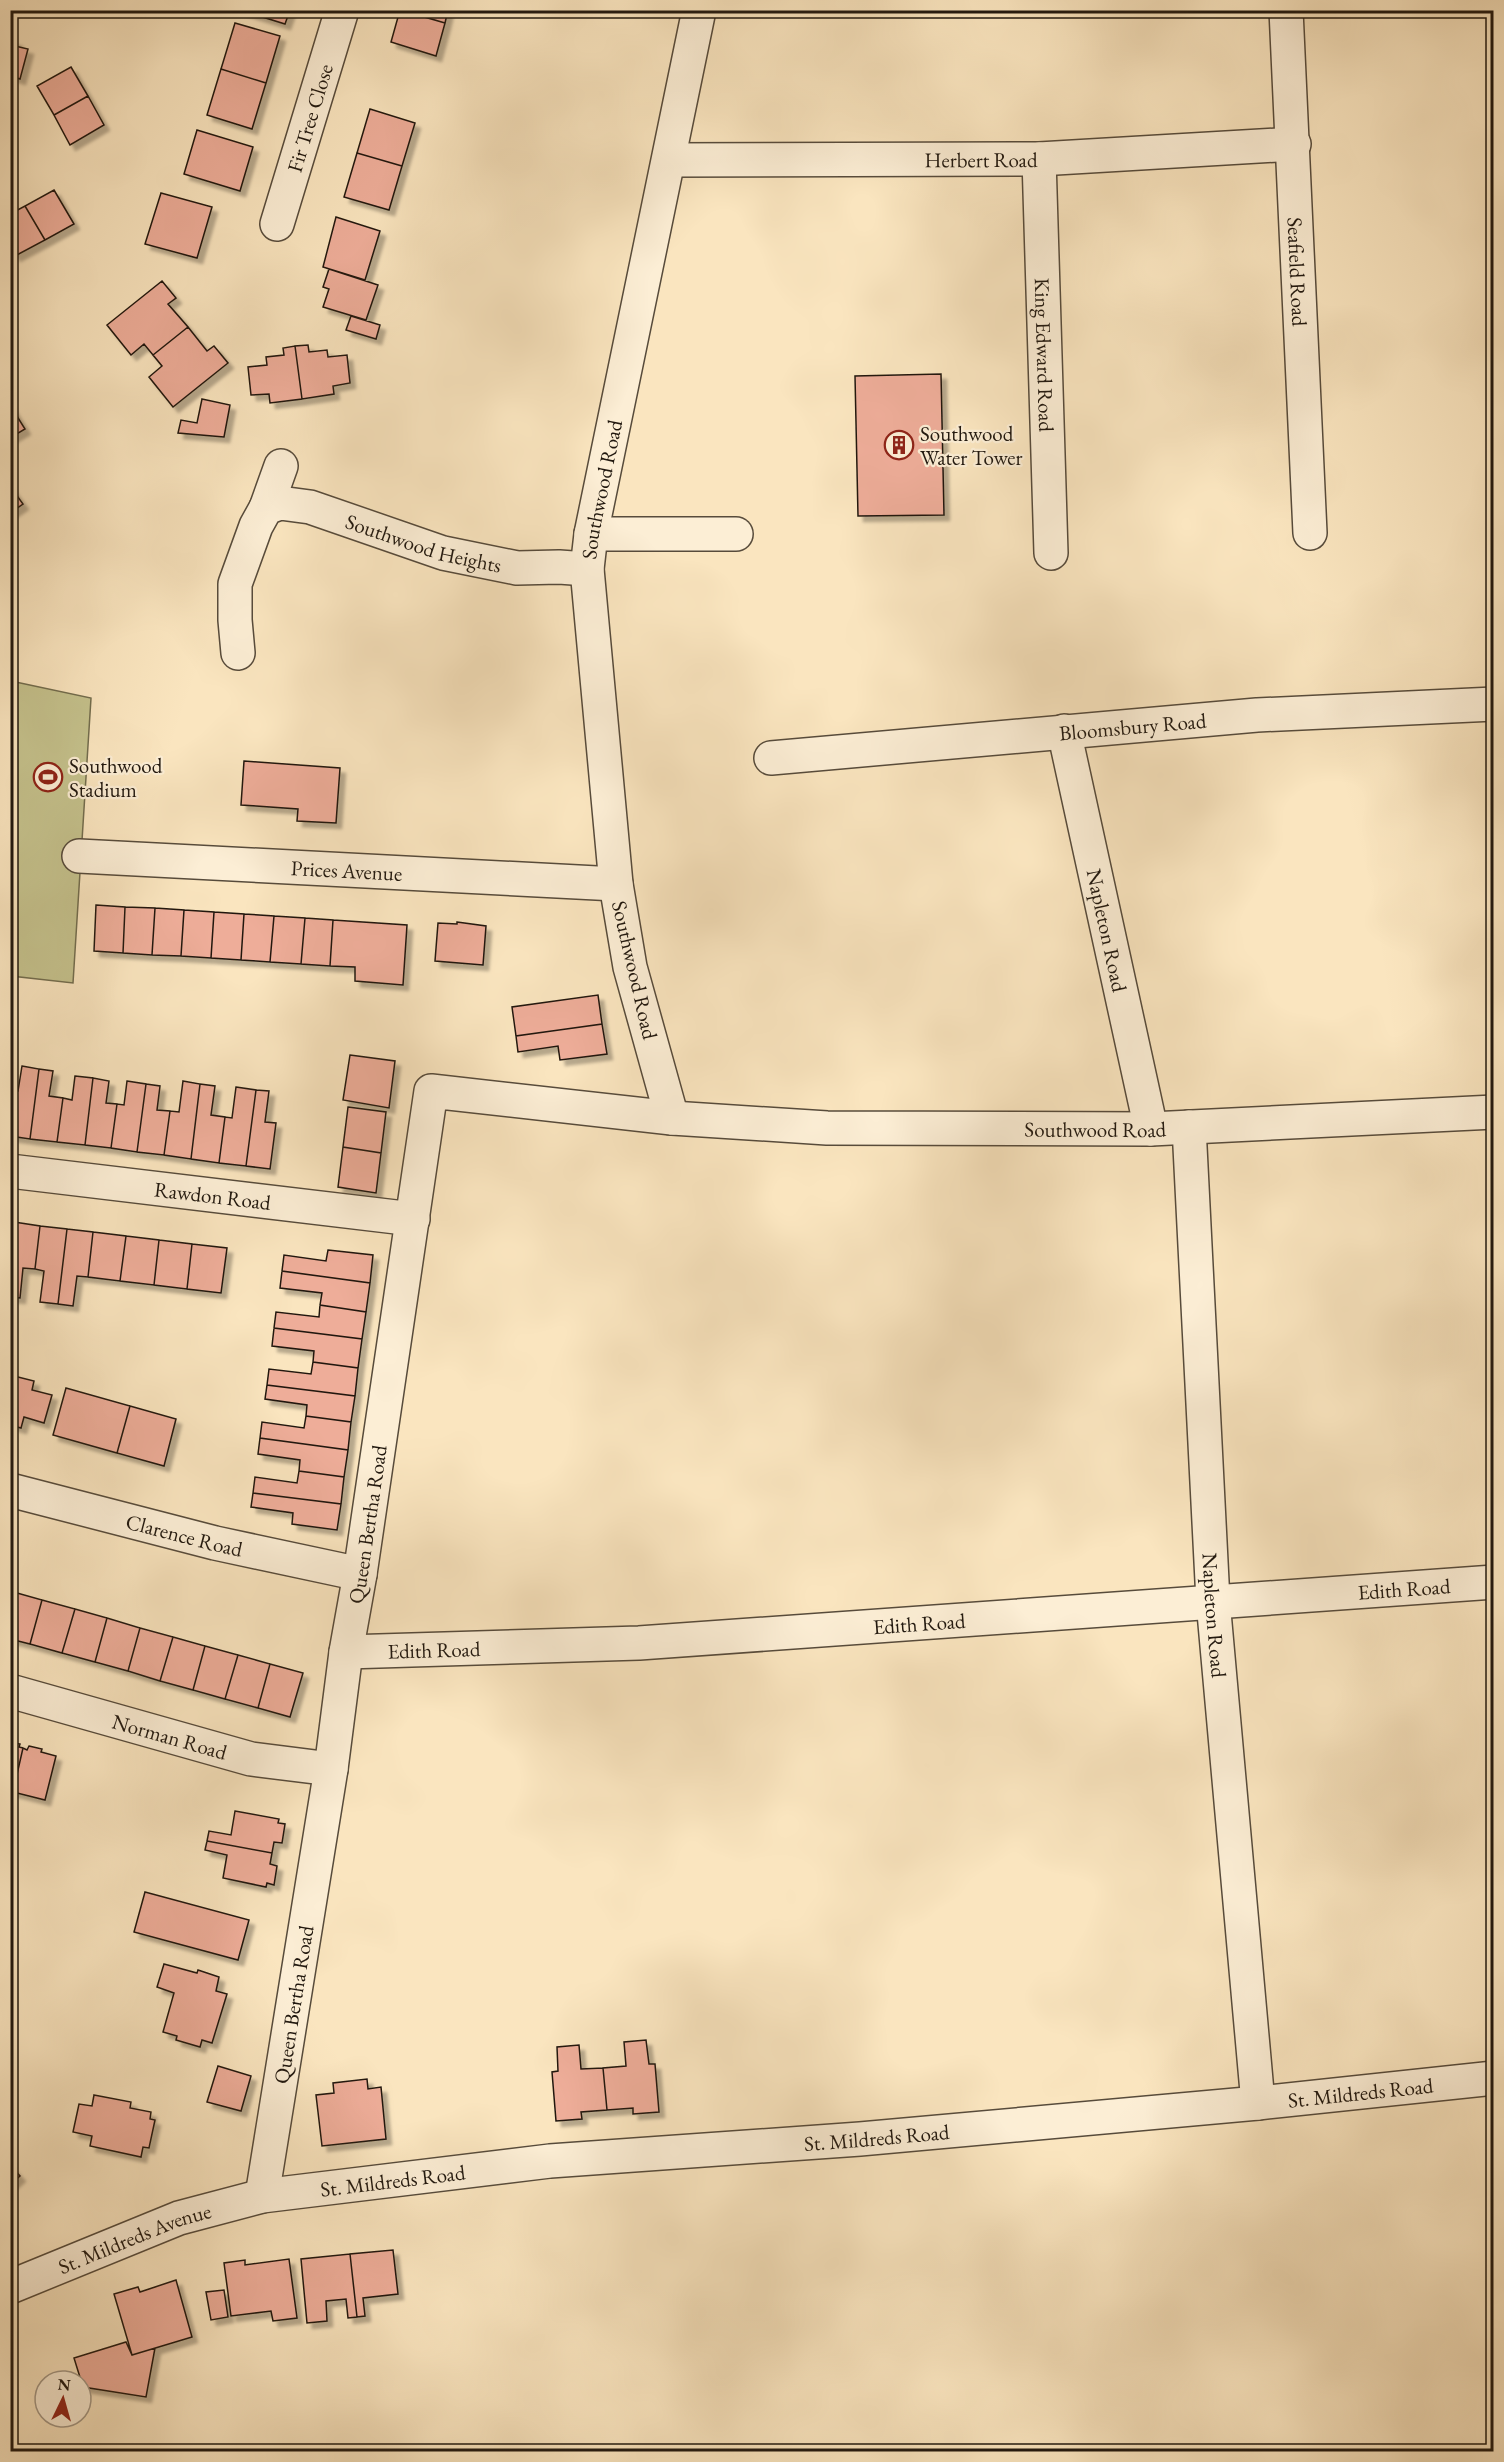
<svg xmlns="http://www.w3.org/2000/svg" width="1504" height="2462" font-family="'EB Garamond',serif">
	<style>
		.green { fill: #c5c28d; stroke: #736d4e; stroke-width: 1.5 }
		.building { fill: #eead99; stroke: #21180f; stroke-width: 1.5; filter: url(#shadow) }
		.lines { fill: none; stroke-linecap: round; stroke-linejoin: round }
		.minor-casing { stroke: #574b3b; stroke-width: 36 }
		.minor { stroke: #fceed5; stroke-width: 33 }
		.labels { text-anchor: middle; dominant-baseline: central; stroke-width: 4.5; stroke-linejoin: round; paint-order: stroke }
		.street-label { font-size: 21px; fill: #21180f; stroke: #fceed5 }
		.poi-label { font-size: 21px; fill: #21180f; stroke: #fceed5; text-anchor: start }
	</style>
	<defs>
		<filter id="shadow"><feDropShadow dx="5.5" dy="5.5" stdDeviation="1.5" flood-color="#0004"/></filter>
	</defs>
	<rect width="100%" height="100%" fill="#fae5bf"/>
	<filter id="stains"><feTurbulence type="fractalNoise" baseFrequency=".00333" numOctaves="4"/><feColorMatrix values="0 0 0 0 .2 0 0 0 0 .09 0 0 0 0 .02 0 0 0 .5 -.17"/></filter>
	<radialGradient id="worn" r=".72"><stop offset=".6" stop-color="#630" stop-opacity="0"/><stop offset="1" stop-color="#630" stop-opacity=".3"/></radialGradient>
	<!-- green -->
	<path class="green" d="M11 681 91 698 73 983 11 976Z"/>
	<!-- building -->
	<path class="building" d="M240 10H290L285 24Z
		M400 10 445 23 436 56 391 42Z
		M401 10H448L445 23Z
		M235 23 280 36 266 83 221 69Z
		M10 40 17 41 15 46 28 49 20 79 10 76Z
		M71 67 88 96 54 115 37 86Z
		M221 69 266 83 252 129 207 115Z
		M88 96 104 125 70 145 54 115Z
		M370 109 415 123 402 166 357 153Z
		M197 130 253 147 240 191 184 174Z
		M357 153 402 166 389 210 344 197Z
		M54 190 74 224 45 240 25 206Z
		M161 193 212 207 197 258 145 244Z
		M25 206 45 240 15 256 10 248V214Z
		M336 217 380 231 365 280 323 267Z
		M329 269 378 285 366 320 323 307 329 289 323 287Z
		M162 281 176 298 168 304 188 327 153 355 144 344 131 355 107 325Z
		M351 316 380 325 376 339 346 330Z
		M188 327 207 351 214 346 228 363 173 407 149 377 162 366 153 355Z
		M308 345 309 352 327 350 328 357 347 355 350 383 333 386 334 394 302 399 295 346Z
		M295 346 302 399 270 403 269 394 251 395 248 367 267 365 266 357 284 355 283 348Z
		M941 374 944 515 858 516 855 376Z
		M202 399 230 405 224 437 178 433 181 420 197 423Z
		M10 405 25 429 10 438Z
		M10 486 23 504 10 513Z
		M244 761 340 768 336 823 297 821 298 809 241 805Z
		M96 905 125 907 123 953 94 951Z
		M125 907 155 908 152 955 123 953Z
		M155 908 184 910 181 956 152 955Z
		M184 910 214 912 211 958 181 956Z
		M214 912 244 914 241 960 211 958Z
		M244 914 274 916 270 962 241 960Z
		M274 916 305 918 301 964 270 962Z
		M305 918 333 920 330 966 301 964Z
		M333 920 407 925 403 985 355 981V967L330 966Z
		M457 922 486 926 483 965 435 961 438 923 457 924Z
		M598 995 602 1024 516 1036 512 1007Z
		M602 1024 607 1054 560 1060 558 1046 518 1052 516 1036Z
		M350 1055 395 1061 389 1108 343 1100Z
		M22 1066 39 1069 30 1139 10 1136 11 1090 18 1091Z
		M39 1069 53 1071 49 1096 63 1098 57 1142 30 1139Z
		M75 1076 93 1078 85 1145 57 1142 63 1098 72 1100Z
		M93 1078 109 1081 106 1103 117 1104 111 1148 85 1145Z
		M127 1081 146 1084 137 1152 111 1148 117 1104 124 1105Z
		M183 1081 200 1084 191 1159 164 1155 170 1111 179 1112Z
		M146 1084 160 1086 157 1110 170 1111 164 1155 137 1152Z
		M200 1084 215 1086 211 1115 225 1117 219 1163 191 1159Z
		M236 1087 256 1090 246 1166 219 1163 225 1117 232 1118Z
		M256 1090 269 1091 265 1122 276 1123 270 1169 246 1166Z
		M348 1107 386 1112 381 1153 343 1147Z
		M343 1147 381 1153 376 1193 338 1187Z
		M14 1222 40 1226 35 1269 23 1268 20 1298 10 1297V1252Z
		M40 1226 67 1229 58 1304 40 1302 44 1271 35 1269Z
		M67 1229 93 1232 88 1277 77 1276 73 1306 58 1304Z
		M93 1232 126 1236 120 1281 88 1277Z
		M126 1236 159 1240 154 1285 120 1281Z
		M159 1240 192 1244 187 1289 154 1285Z
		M192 1244 227 1248 221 1293 187 1289Z
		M328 1250 373 1255 370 1283 282 1271 284 1255 326 1261Z
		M282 1271 370 1283 366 1312 320 1305 322 1293 280 1288Z
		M320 1305 366 1312 362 1339 274 1328 276 1312 319 1317Z
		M274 1328 362 1339 358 1368 313 1362 314 1351 272 1346Z
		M313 1362 358 1368 355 1396 267 1385 269 1369 311 1374Z
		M10 1375 34 1381 32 1390 52 1395 44 1423 24 1417 21 1428 10 1425Z
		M267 1385 355 1396 351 1422 306 1416 307 1405 265 1399Z
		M66 1388 130 1406 117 1453 53 1435Z
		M130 1406 176 1419 164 1466 117 1453Z
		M306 1416 351 1422 348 1450 260 1438 262 1422 304 1428Z
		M260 1438 348 1450 344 1477 299 1471 300 1460 258 1454Z
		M299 1471 344 1477 341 1504 253 1493 255 1477 297 1483Z
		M253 1493 341 1504 337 1530 292 1524 293 1513 251 1507Z
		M10 1591 42 1600 30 1644 10 1639Z
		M42 1600 75 1609 62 1653 30 1644Z
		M75 1609 107 1618 95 1662 62 1653Z
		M107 1618 140 1628 128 1671 95 1662Z
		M140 1628 173 1637 160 1681 128 1671Z
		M173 1637 205 1646 193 1690 160 1681Z
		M205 1646 238 1655 225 1699 193 1690Z
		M238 1655 270 1664 258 1708 225 1699Z
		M270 1664 303 1673 290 1717 258 1708Z
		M10 1742 20 1744 19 1747 23 1748 13 1792 10 1791Z
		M29 1746 42 1749 41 1752 56 1756 45 1800 13 1792 23 1748 27 1750Z
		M235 1811 279 1819 278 1823 285 1824 282 1843 274 1842 272 1853 207 1841 209 1831 231 1835Z
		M207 1841 272 1853 270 1864 277 1866 274 1885 267 1883 266 1887 223 1878 227 1855 205 1850Z
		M145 1892 249 1920 238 1960 134 1932Z
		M164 1964 197 1973 198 1970 219 1977 216 1991 227 1994 212 2043 202 2040 200 2047 176 2040 177 2036 163 2032 174 1993 157 1987Z
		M646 2040 649 2064H655L659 2112 633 2114V2108L607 2110 603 2068 626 2066 624 2042Z
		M579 2045 581 2069 603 2068 607 2110 581 2112 582 2119 556 2121 552 2072 558 2071 557 2047Z
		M218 2066 251 2076 241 2111 207 2102Z
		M367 2079 368 2089 381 2087 386 2139 322 2146 316 2095 334 2093 333 2083Z
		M94 2095 131 2102 130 2108 151 2112 150 2119 155 2120 149 2148 143 2147 141 2157 90 2146 92 2136 73 2132 79 2104 92 2106Z
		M10 2165 20 2176 10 2185Z
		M393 2250 398 2294 363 2298 365 2316 357 2317 350 2254Z
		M350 2254 357 2317 348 2318 346 2299 326 2301 327 2321 307 2323 301 2259Z
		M289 2259 297 2318 273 2321 271 2311 231 2316 224 2263 245 2260V2265Z
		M176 2280 192 2337 132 2355 114 2294 138 2287 140 2292Z
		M224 2290 228 2317 211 2320 206 2292Z
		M126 2342 132 2355 155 2348 146 2397 83 2387 74 2358Z"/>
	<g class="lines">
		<!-- minor casing -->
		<g class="minor-casing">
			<g id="minor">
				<path id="s1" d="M1286 10 1310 533"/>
				<path id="s2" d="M1039 159 1051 553"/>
				<path id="s3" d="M669 160 1039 159 1294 144"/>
				<path id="s4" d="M277 224 342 10"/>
				<path d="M266 508 281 466"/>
				<path d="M591 534H736"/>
				<path id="s5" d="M238 653 235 620V584L256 526 266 508 280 503 310 507 443 553 517 568 559 567 587 569"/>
				<path id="s6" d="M1064 731 1151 1129"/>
				<path id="s7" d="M771 758 1257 715 1494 704"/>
				<path id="s8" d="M79 856 616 884"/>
				<path id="s9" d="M672 1118 630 967 616 884 587 569 591 534 699 10"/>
				<path id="s10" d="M1189 1127 1213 1601 1258 2103"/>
				<path id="s11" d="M10 1171 413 1219"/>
				<path id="s12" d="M10 1490 215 1543 360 1574"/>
				<path id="s13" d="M346 1652 639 1643 1494 1582"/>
				<path id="s14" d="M10 1691 251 1759 331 1769"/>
				<path id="s15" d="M262 2196 331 1769 346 1652 360 1574 431 1091 672 1118 827 1128 1151 1129 1494 1112"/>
				<path id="s16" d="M10 2287 179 2218 262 2196 550 2161 860 2139 1258 2103 1494 2078"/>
			</g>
		</g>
		<!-- minor -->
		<use href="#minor" class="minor"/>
	</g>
	<!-- icons -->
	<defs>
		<g id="building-ring" transform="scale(1.5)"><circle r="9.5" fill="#fceed5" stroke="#8f2418" stroke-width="1.5"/><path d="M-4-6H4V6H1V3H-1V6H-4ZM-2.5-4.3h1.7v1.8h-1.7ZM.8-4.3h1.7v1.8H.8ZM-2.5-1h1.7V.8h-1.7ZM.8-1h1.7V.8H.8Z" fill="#8f2418"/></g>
		<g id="stadium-ring" transform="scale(1.5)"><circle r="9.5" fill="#fceed5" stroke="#8f2418" stroke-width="1.5"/><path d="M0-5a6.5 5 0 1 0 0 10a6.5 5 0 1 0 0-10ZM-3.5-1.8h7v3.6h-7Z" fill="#8f2418"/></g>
	</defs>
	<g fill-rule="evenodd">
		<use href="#building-ring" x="899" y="445"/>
		<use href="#stadium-ring" x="48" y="777"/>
	</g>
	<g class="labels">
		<!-- street labels -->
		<g class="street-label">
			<text stroke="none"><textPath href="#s4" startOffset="111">Fir Tree Close</textPath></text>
			<text stroke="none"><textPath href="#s3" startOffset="312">Herbert Road</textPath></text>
			<text stroke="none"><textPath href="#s1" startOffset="262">Seafield Road</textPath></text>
			<text stroke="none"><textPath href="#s2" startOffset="196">King Edward Road</textPath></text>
			<text stroke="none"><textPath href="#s9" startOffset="638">Southwood Road</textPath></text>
			<text stroke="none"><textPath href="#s5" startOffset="316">Southwood Heights</textPath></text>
			<text stroke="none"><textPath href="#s7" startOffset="363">Bloomsbury Road</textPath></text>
			<text stroke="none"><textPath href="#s8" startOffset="268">Prices Avenue</textPath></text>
			<text stroke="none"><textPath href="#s6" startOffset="204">Napleton Road</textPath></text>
			<text transform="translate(635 970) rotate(77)">Southwood Road</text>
			<text stroke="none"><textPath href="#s15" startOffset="1784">Southwood Road</textPath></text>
			<text stroke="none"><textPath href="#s11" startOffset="204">Rawdon Road</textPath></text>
			<text stroke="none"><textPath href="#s15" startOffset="680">Queen Bertha Road</textPath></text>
			<text stroke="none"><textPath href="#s12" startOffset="180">Clarence Road</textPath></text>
			<text stroke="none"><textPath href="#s13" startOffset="1060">Edith Road</textPath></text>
			<text stroke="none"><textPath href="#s10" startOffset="489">Napleton Road</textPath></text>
			<text stroke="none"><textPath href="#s13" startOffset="574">Edith Road</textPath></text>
			<text stroke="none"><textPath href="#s13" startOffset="88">Edith Road</textPath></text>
			<text stroke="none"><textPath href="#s14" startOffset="166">Norman Road</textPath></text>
			<text stroke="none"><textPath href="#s15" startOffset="194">Queen Bertha Road</textPath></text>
			<text stroke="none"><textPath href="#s16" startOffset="1372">St. Mildreds Road</textPath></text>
			<text stroke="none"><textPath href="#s16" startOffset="886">St. Mildreds Road</textPath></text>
			<text stroke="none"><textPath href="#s16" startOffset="400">St. Mildreds Road</textPath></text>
			<text stroke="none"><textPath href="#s16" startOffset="134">St. Mildreds Avenue</textPath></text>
		</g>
		<!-- poi labels -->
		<g class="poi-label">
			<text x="920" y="433">Southwood<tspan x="920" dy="24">Water Tower</tspan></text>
			<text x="69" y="765">Southwood<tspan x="69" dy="24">Stadium</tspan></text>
		</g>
	</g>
	<!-- margin -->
	<rect width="1504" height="2462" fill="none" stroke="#fae5bf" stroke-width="36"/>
	<rect x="12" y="12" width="1480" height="2438" fill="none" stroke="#21180f" stroke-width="3"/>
	<rect x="18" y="18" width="1468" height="2426" fill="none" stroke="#21180f" stroke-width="1.5"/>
	<!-- north arrow -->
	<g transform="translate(63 2399) rotate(5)"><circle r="28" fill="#fceed5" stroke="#a49886" stroke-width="1.5"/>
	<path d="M0-4.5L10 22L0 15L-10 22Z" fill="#8f2418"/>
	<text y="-9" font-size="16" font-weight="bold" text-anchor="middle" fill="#21180f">N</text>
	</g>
	<rect width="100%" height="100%" filter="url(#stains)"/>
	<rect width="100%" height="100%" fill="url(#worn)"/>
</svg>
